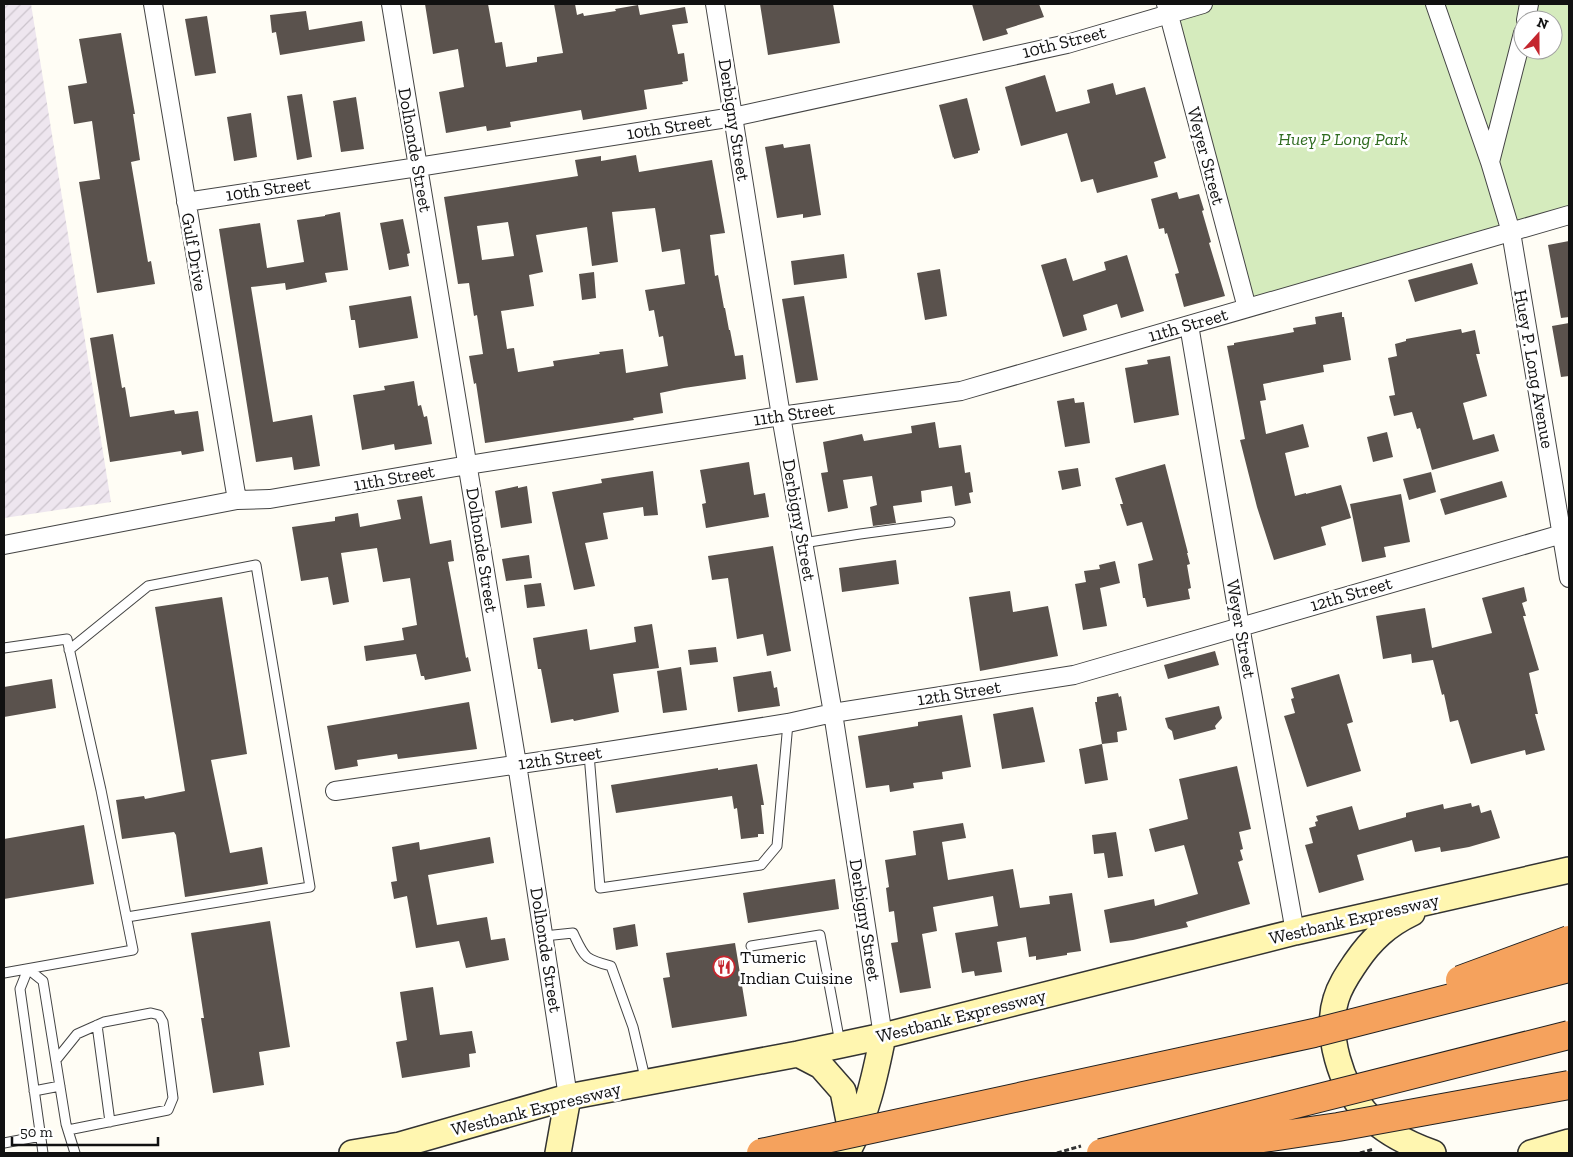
<svg xmlns="http://www.w3.org/2000/svg" width="1573" height="1157" font-family="'Zilla Slab',serif">
	<style>
		.industrial { fill: url(#industrial-furrows) }
		.park { fill: #d5ebbd; fill-rule: evenodd }
		.building { fill: #5a524d; fill-rule: evenodd }
		.lines { fill: none; stroke-linecap: round; stroke-linejoin: round }
		.service-casing { stroke: #444; stroke-width: 11 }
		.minor-casing { stroke: #444; stroke-width: 20 }
		.secondary-casing { stroke: #333; stroke-width: 28 }
		.path { stroke: #333; stroke-width: 3; stroke-dasharray: 5 2.5; stroke-linecap: butt }
		.service { stroke: #fff; stroke-width: 9 }
		.minor { stroke: #fff; stroke-width: 18 }
		.secondary { stroke: #fff6b0; stroke-width: 25 }
		.motorway-bridge-casing { stroke: #222; stroke-width: 30; stroke-linecap: butt }
		.motorway-bridge { stroke: #f5a25d; stroke-width: 28 }
		.labels { text-anchor: middle; dominant-baseline: central; stroke-width: 5; stroke-linejoin: round; paint-order: stroke }
		.street-label { font-size: 18px; fill: #111; stroke: #fff }
		.park-label { font-size: 18px; font-style: italic; fill: #2f6b1f; stroke: #fff }
		.poi-label { font-size: 18px; fill: #111; stroke: #fff; text-anchor: start }
	</style>
	<defs>
		<pattern id="industrial-furrows" width="10" height="10" patternUnits="userSpaceOnUse" patternTransform="scale(1.25)"><rect width="10" height="10" fill="#eee6ef"/><path d="M-1 1l2-2M0 10L10 0M9 11l2-2" fill="none" stroke="#cbc4cc"/></pattern>
	</defs>
	<rect width="100%" height="100%" fill="#fffdf5"/>
	<!-- industrial -->
	<path class="industrial" d="M4 4H31L111 502 4 518Z"/>
	<!-- park -->
	<path class="park" d="M1203 4H1569V215L1247 308 1169 13ZM1523 20H1553V50H1523Z"/>
	<!-- building -->
	<path class="building" d="M425 4H488L495 43 502 42 506 67 537 62V57L563 53 554 4H575L577 15 583 13 584 16 616 11 615 9 638 5 640 15 685 7 688 23 672 25 678 54 684 53 688 81 682 82 683 84 644 90 647 109 583 120 581 110 510 122 511 127 487 131 486 126 446 133 439 92 464 87 458 49 433 54Z
		M760 4H833L840 43 768 55Z
		M972 4H1039L1044 17 1006 29 1008 34 983 41Z
		M306 11 309 30 362 21 365 41 280 55 276 32 272 33 270 15Z
		M207 16 216 73 195 76 185 19Z
		M121 33 135 114H133L140 160 131 162 148 262 151 261 155 284 97 293 79 182 100 179 92 121 74 124 68 86 87 83 79 39Z
		M1045 75 1056 112 1090 103 1087 90 1113 83 1116 95 1145 87 1166 158 1154 162 1158 177 1097 193 1093 179 1081 182 1067 133 1021 146 1005 87Z
		M302 94 312 157 297 160 287 96Z
		M356 97 364 149 341 152 333 101Z
		M967 98 980 150 978 151V153L954 159V157L953 158 939 105Z
		M251 113 257 157 234 161 227 117Z
		M783 144 784 148 810 144 821 215 803 218V214L777 218 765 147Z
		M636 155 639 172 712 160 725 233 710 235 715 276 718 275 724 308H725L729 330H730L735 356 743 355 746 379 684 388 660 393 663 413 633 418 634 420 485 443 476 383 474 384 469 356 483 354 477 315 474 316 469 283 458 284 444 197 578 176 575 160 601 156V161ZM655 208 662 252 680 249 685 284 645 290 649 311 654 310 659 337 663 336 668 366 626 373 623 349 599 352 600 354 553 361 554 366 518 372 514 348 507 349 501 311 534 306 529 275 543 272 536 235 587 227 592 266 618 262 612 212ZM508 222 514 256 482 260 477 226Z
		M1177 192 1179 199 1199 194 1204 210 1202 211 1211 242 1209 243 1225 296 1184 307 1175 274 1179 273 1167 233 1165 234 1164 228 1159 229 1151 199Z
		M340 212 348 270 325 273 327 282 286 290 285 283 251 287 273 422 312 415 320 466 294 470 292 457 256 462 219 229 260 223 267 268 304 262 297 220 325 216V215Z
		M403 219 410 253 407 254 409 266 389 270 380 223Z
		M1569 241V317L1561 318 1548 245Z
		M844 254 847 278 794 285 791 261Z
		M1127 255 1144 311 1121 318 1117 304 1083 315 1087 330 1063 337 1041 265 1066 258 1073 281 1106 270 1104 262Z
		M1472 263 1478 284 1415 302 1408 280Z
		M940 269 947 316 925 320 917 273Z
		M594 272 596 298 582 300 579 274Z
		M411 296 418 338 359 348 355 320H351L349 306Z
		M804 296 818 380 796 383 782 299Z
		M1342 312V317H1344L1351 360 1323 365 1324 372 1263 384 1266 400 1260 401 1266 434 1303 424 1309 447 1285 453 1295 496 1306 493V494L1341 485 1351 518 1321 527 1326 545 1274 560 1257 507 1240 440 1245 439 1227 346 1234 345V343L1294 332 1293 328 1316 324 1315 317Z
		M1569 323V376L1561 377 1552 326Z
		M1461 329 1462 333 1475 330 1480 354H1476L1487 396 1463 403 1473 440 1494 434 1499 451 1432 470 1420 428 1417 429 1412 412 1394 416 1389 396 1395 395 1388 358 1397 356 1395 344 1406 341V339Z
		M113 334 122 388 125 387 130 417 174 410 175 414 198 411 204 451 182 455 181 451 110 462 90 338Z
		M1170 356 1179 415 1134 423 1125 368 1148 364 1147 360Z
		M414 381 418 406 421 405 424 417 427 416 432 444 395 450 394 444 362 450 353 395 385 390 384 386Z
		M1074 398 1075 403 1084 402 1090 443 1065 447 1057 401Z
		M935 422 939 448 961 445 965 473 970 472 973 492 969 493 971 503 955 506 952 486 921 491 922 502 893 506 896 523 873 526 870 507 877 505 872 476 843 480 848 508 828 512 821 473 828 472 823 442 862 434 864 441 912 433 911 426Z
		M1387 432 1393 457 1373 462 1367 437Z
		M749 462 754 495 765 493 769 517 706 528 702 504 706 503 700 470Z
		M1165 464 1188 553H1187L1190 564 1187 565 1191 588 1188 589 1190 599 1147 607 1145 598H1143L1138 564 1153 560 1142 522 1127 526 1120 504H1123L1115 478Z
		M1078 468 1081 486 1062 490 1058 471Z
		M653 471 658 515 644 516 643 507 603 513 608 539 585 543 595 586 574 590 552 492 602 483 601 479Z
		M1431 472 1436 492 1409 500 1403 479Z
		M1502 481 1507 497 1445 515 1440 499Z
		M518 486V488L527 486 532 523 501 528 495 491Z
		M1401 494 1410 542 1384 547 1386 557 1362 562 1350 504Z
		M422 496 430 544 451 540 454 561 448 562 466 658 468 657 471 671 425 680 424 676H421L416 654 366 661 364 646 404 640 402 628 417 625 410 578 383 582 377 548 341 553 349 602 333 605 328 577 301 581 292 527 335 521V517L358 513 360 527 401 519 397 500Z
		M773 546 791 651 767 656 763 634 737 639 728 578 712 580 708 556Z
		M529 555 532 578 506 581 502 559Z
		M896 560 899 584 842 592 839 568Z
		M1115 561 1120 583 1100 588 1107 626 1083 630 1075 584 1086 582 1084 571 1100 569 1099 565Z
		M541 583 545 606 527 608 524 585Z
		M1524 587 1527 601 1522 603 1526 616H1523L1539 670 1529 673 1538 714H1535L1545 750 1526 755 1525 750 1471 764 1458 720 1450 722 1444 694 1442 695 1433 660 1412 663 1411 654 1383 659 1376 616 1425 608 1432 648 1492 633 1482 598Z
		M1010 591 1013 612 1048 606 1058 656 980 671 969 597Z
		M222 597 247 754 211 760 230 853 262 847 268 884 185 897 176 835 174 832 122 839 116 800 144 796 145 799 185 791 155 607Z
		M652 624 659 668 613 674 619 712 574 721 573 719 551 723 541 669H538L533 638 587 629 590 650 636 642 634 627Z
		M716 647 718 662 690 665 688 650Z
		M1215 651 1219 665 1168 679 1164 665Z
		M681 667 687 710 663 713 657 671Z
		M771 671 774 688 777 687 780 706 738 712 733 677Z
		M1339 674 1353 722 1347 724 1361 771 1307 787 1284 716 1295 713 1291 699 1294 698 1291 688Z
		M52 679 56 708 4 717V687Z
		M1118 693 1119 697 1121 696 1127 730 1117 732 1118 742 1102 744 1108 780 1085 784 1079 749 1102 744 1095 702H1097V697Z
		M469 702 477 749 398 759 397 754 357 760 358 766 335 770 327 726Z
		M1219 706 1222 718 1215 726 1216 729 1174 740 1172 731 1168 728 1165 718Z
		M1033 707 1045 762 1002 769 993 714Z
		M962 715 971 767 942 772 943 779 913 783 914 788 890 792 889 785 866 788 858 736 918 726V722Z
		M757 764 764 805H761L764 834H758V837L741 839 737 808 734 809 732 796 616 813 611 785 718 768V770Z
		M1237 766 1251 829 1239 832 1243 849 1240 850 1243 860 1238 862 1250 904 1186 922 1188 927 1133 940 1110 943 1104 910 1154 899 1155 906 1198 894 1184 845 1155 852 1149 829 1188 819 1179 779Z
		M1471 803 1472 807 1479 805 1481 813 1491 810 1500 838 1469 847 1441 852 1440 847 1415 852 1412 840 1357 855 1364 880 1319 893 1305 845 1313 843 1309 828 1316 826 1315 822 1318 821 1316 816 1352 806 1359 830 1406 817V813L1443 804 1444 809Z
		M963 823 966 838 942 842 948 880 1013 869 1020 908 1050 904 1049 896 1072 893 1081 951 1067 953V955L1036 960V956L1029 957 1026 937 997 942 1002 972 975 976 974 971 962 973 955 933 998 926 993 896 933 907 937 931 922 934 931 988 900 993 891 943 898 942 894 911 889 912 886 888 889 887 885 860 916 855 913 831Z
		M84 825 94 884 4 899V839Z
		M1116 832 1123 876 1108 878 1104 853 1094 854 1092 835Z
		M490 837 494 863 428 875 437 925 487 917 491 940 505 938 509 960 466 968 459 941 416 948 407 896 394 899 391 882 397 881 392 847 419 842 420 850Z
		M835 879 839 909 748 923 743 893Z
		M270 921 290 1047 259 1052 264 1085 213 1093 201 1018H204L191 933Z
		M635 924 638 946 616 950 613 928Z
		M735 943 747 1016 672 1028 663 978 670 977 666 953Z
		M433 987 440 1035 472 1031 476 1053 469 1054 470 1067 402 1078 396 1042 407 1040 400 992Z"/>
	<g class="lines">
		<!-- service casing -->
		<g class="service-casing">
			<path id="service" d="M803 543 860 534 950 522
				M4 648 67 639 101 790 133 950 4 973
				M69 650 148 586 256 565 310 887 127 917
				M589 754 600 888 761 865 777 846 788 723
				M544 936 573 933C585 958 584 959 611 966L633 1027 646 1082
				M751 946 820 935 840 1043
				M28 969 43 981 66 1124 75 1153
				M28 969 20 989 43 1153
				M97 1025 110 1122
				M56 1060 77 1034 104 1022 151 1013 159 1015 163 1022 173 1098 168 1110 68 1130
				M34 1091 60 1086
				M4 1143 41 1136"/>
		</g>
		<!-- minor casing -->
		<g class="minor-casing">
			<path id="minor" d="M153 4 237 500
				M391 4 517 764 568 1097
				M715 4 781 416 833 713 883 1036
				M1166 4 1247 308
				M1435 4 1490 162 1511 232 1569 578
				M1526 20 1529 4
				M1490 162 1523 33
				M186 202 418 167 733 117 1067 44 1203 4
				M1189 325 1240 626 1295 932
				M4 545 237 500 270 499 468 465 781 416 961 391 1569 215
				M335 791 589 754 788 723 833 713 1074 675 1569 532"/>
		</g>
		<!-- secondary casing -->
		<g class="secondary-casing">
			<path id="secondary" d="M1412 913C1387 925 1371 940 1356 962 1348 974 1340 985 1336 999 1325 1034 1341 1085 1365 1112 1383 1132 1408 1144 1433 1153
				M798 1054 821 1066 843 1091 853 1141
				M352 1153 400 1145 568 1097 798 1054 883 1036 1295 932 1569 870
				M558 1153 568 1097
				M847 1153C866 1117 875 1076 883 1036
				M1531 1153 1569 1142"/>
		</g>
		<!-- path -->
		<path class="path" d="M1057 1153 1081 1146
			M1360 1153 1374 1149"/>
		<!-- service -->
		<use href="#service" class="service"/>
		<!-- minor -->
		<use href="#minor" class="minor"/>
		<!-- secondary -->
		<use href="#secondary" class="secondary"/>
		<!-- motorway-bridge casing -->
		<g class="motorway-bridge-casing">
			<path id="motorway-bridge" d="M1460 980 1569 940
				M1175 1151 1338 1127 1569 1085
				M761 1153 1314 1033 1569 968
				M1101 1153 1569 1035"/>
		</g>
		<!-- motorway-bridge -->
		<use href="#motorway-bridge" class="motorway-bridge"/>
	</g>
	<!-- icons -->
	<defs>
		<g id="restaurant-ring" transform="scale(1.125)"><circle r="9.5" fill="#fff" stroke="#c4262e" stroke-width="1.5"/><path d="M-5-6h1v4h1v-4h1v4h1v-4h1v5L-1.5 .5V6h-2V.5L-5-1ZM5-6V6H3V1.5H1.5Q1.5-4 5-6Z" fill="#c4262e"/></g>
	</defs>
	<g fill-rule="evenodd">
		<use href="#restaurant-ring" x="724" y="967"/>
	</g>
	<g class="labels">
		<!-- street labels -->
		<g class="street-label">
			<text transform="translate(1064 42) rotate(-14)">10th Street</text>
			<text transform="translate(734 120) rotate(81)">Derbigny Street</text>
			<text transform="translate(669 127) rotate(-9)">10th Street</text>
			<text transform="translate(415 150) rotate(80)">Dolhonde Street</text>
			<text transform="translate(1206 156) rotate(75)">Weyer Street</text>
			<text transform="translate(268 189) rotate(-8)">10th Street</text>
			<text transform="translate(194 252) rotate(80)">Gulf Drive</text>
			<text transform="translate(1188 325) rotate(-16)">11th Street</text>
			<text transform="translate(1534 369) rotate(80)">Huey P. Long Avenue</text>
			<text transform="translate(794 414) rotate(-8)">11th Street</text>
			<text transform="translate(394 478) rotate(-10)">11th Street</text>
			<text transform="translate(799 520) rotate(80)">Derbigny Street</text>
			<text transform="translate(482 550) rotate(81)">Dolhonde Street</text>
			<text transform="translate(1351 594) rotate(-16)">12th Street</text>
			<text transform="translate(1241 629) rotate(80)">Weyer Street</text>
			<text transform="translate(959 693) rotate(-9)">12th Street</text>
			<text transform="translate(560 758) rotate(-8)">12th Street</text>
			<text transform="translate(1354 919) rotate(-13)">Westbank Expressway</text>
			<text transform="translate(865 920) rotate(81)">Derbigny Street</text>
			<text transform="translate(546 950) rotate(81)">Dolhonde Street</text>
			<text transform="translate(961 1016) rotate(-14)">Westbank Expressway</text>
			<text transform="translate(536 1109) rotate(-14)">Westbank Expressway</text>
		</g>
		<!-- park labels -->
		<g class="park-label">
			<text x="1343" y="139">Huey P Long Park</text>
		</g>
		<!-- poi labels -->
		<g class="poi-label">
			<text x="740" y="957">Tumeric<tspan x="740" dy="21">Indian Cuisine</tspan></text>
		</g>
	</g>
	<!-- border -->
	<rect width="1573" height="1157" fill="none" stroke="#111111" stroke-width="10"/>
	<!-- north arrow -->
	<g transform="translate(1538 35) rotate(21)"><circle r="24" fill="#ffffff" stroke="#a0a0a0"/>
	<path d="M0-4L9 19L0 12L-9 19Z" fill="#c4262e"/>
	<text y="-8" font-size="14" font-weight="bold" text-anchor="middle" fill="#111111">N</text>
	</g>
	<!-- scale -->
	<path d="M12 1137v8h146v-8" fill="none" stroke="#111111" stroke-width="2.5"/>
	<text x="20" y="1137" font-size="15" fill="#111111" stroke="#ffffff" stroke-width="4" paint-order="stroke">50 m</text>
</svg>
